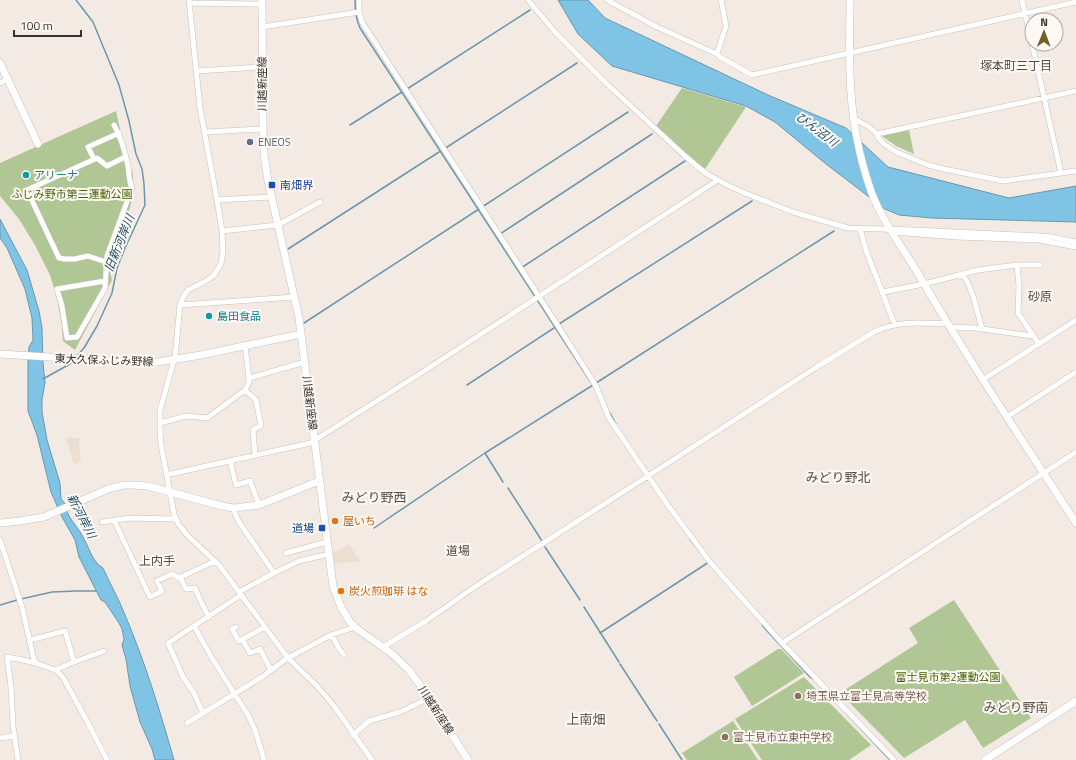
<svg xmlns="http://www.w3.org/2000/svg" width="1076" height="760" font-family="'Titillium Web','Noto Sans JP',sans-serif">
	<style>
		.built { fill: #edded2 }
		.green { fill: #b0c695 }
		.water { fill: #7fc4e5; stroke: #6998ae }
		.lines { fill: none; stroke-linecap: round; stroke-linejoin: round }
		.stream { stroke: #6998ae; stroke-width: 1.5 }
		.minor-casing { stroke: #c8c0b9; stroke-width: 6 }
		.tertiary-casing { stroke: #c8c0b9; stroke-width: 8 }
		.secondary-casing { stroke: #c8c0b9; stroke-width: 8 }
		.minor { stroke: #fff; stroke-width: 5 }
		.tertiary { stroke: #fff; stroke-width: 7 }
		.secondary { stroke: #fff; stroke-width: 7 }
		.service-dot { fill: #5c6f8a; stroke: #fef8f4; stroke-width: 1.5 }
		.culture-dot { fill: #0f9aa8; stroke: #fef8f4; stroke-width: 1.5 }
		.transit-dot { fill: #1a4fb4; stroke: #fef8f4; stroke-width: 1.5 }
		.food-dot { fill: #e8710a; stroke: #fef8f4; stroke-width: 1.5 }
		.education-dot { fill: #8d6e63; stroke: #fef8f4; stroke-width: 1.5 }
		.labels { text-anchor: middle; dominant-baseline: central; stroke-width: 4; stroke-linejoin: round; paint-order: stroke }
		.street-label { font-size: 11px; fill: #35322f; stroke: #fef8f4 }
		.service-label { font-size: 11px; fill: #4e5e75; stroke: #fef8f4; text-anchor: start }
		.culture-label { font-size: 11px; fill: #0d838f; stroke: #fef8f4; text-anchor: start }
		.transit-label { font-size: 11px; fill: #164399; stroke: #fef8f4; text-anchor: start }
		.park-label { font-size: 11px; fill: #44620a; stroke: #fef8f4 }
		.food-label { font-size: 11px; fill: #c56008; stroke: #fef8f4; text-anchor: start }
		.education-label { font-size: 11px; fill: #785e54; stroke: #fef8f4; text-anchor: start }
		.neighbourhood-label { font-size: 12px; fill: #524b45; stroke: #fef8f4 }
		.water-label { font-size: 12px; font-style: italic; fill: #174e65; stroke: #fef8f4 }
		.quarter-label { font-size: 13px; fill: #524b45; stroke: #fef8f4 }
	</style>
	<rect width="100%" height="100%" fill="#f3eae3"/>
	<!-- built -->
	<path class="built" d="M66 438H79V445L81 462 74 464Z
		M349 544 360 561 332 564 331 554Z"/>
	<!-- green -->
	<path class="green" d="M682 88 746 107 705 169 700 166 656 126Z
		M116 111 121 134 133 175V191L130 208 123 222 108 262 112 280 75 350 63 341 62 326 57 298 50 275 35 245 19 219 0 196V163Z
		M909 130 914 154 896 146 882 136Z
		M954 600 1031 718 983 748 965 720 904 758 840 693 918 643 909 628Z
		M778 649H781L804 673 752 706 734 677Z
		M804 677 871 745 849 760H762L735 719Z
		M733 721 758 760H687L682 753Z"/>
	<!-- water -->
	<path class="water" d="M558 0H588L605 18 768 95 846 128 888 167 1009 198 1076 186V222L932 218 899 215 885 209 826 164 775 122 746 106 612 66 578 34Z
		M0 219 27 270 39 311 42 328 43 363 45 383 42 399V412L47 440 60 483 61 499C66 503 66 510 69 516 73 523 79 529 83 537 89 547 92 562 103 568 110 584 119 599 125 615 145 662 160 711 174 760H155L152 749 140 722 130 686 126 659 122 645 124 639 122 629 119 623 105 602 101 600 79 557 75 540 62 517 51 492 37 435 28 411V362L29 347 33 340 32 318 25 289 7 248 0 238Z"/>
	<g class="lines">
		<!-- stream -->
		<path class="stream" d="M76 0 93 22 119 85 129 121 136 154 142 169 144 184 145 205 125 248 117 268 112 293 97 326 84 348 77 356
			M355 0C355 10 356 19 360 28L590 381
			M407 89 530 10
			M350 125 402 92
			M444 149 577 63
			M482 207 628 112
			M500 234 652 134
			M288 249 439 152
			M521 268 685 161
			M304 323 479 209
			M559 324 752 201
			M43 379 70 364 72 362
			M596 383 834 231
			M467 385 554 328
			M610 413 616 424
			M485 453 503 482
			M508 488 542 541
			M374 528 485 453 593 385
			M690 539 700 552
			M545 547 580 600
			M21 599 52 592 76 591H96
			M0 605 17 600
			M584 607 619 662
			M762 625 769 633 810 677 816 681
			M600 633 709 562
			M620 664 657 721
			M846 713 890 760
			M659 724 682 760"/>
		<!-- minor casing -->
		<g class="minor-casing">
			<path id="minor" d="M189 0 200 108 217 200 222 231 223 251 221 264 213 276 204 282 188 290 183 297 180 305 175 357 160 410V431L161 445 174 514 179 525 188 536 219 565 288 658 317 686 334 706 372 760
				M359 0V12L362 22 558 326 596 386 609 418 667 504 710 562 782 643 894 760
				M528 0 555 32 607 84 684 155 698 167 707 174 731 187 745 193 793 212 848 228 913 230 1040 236 1052 237 1076 242
				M607 0 657 27 717 54 720 57 752 75 1076 2
				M1022 0 1032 44
				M189 3 262 4
				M262 27 359 12
				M1032 44 1061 173
				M717 54 726 26 721 0
				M197 71 262 67
				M0 83 8 79
				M854 119 868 126 877 134 879 139 884 144 896 152 928 165 944 169 1003 181 1076 171
				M205 132 263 129
				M877 134 1076 91
				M94 159 88 147 119 133
				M217 200 271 197
				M860 229 867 253 895 325
				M222 231 278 225 320 202
				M893 232 957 237 1039 240 1076 247
				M106 262 88 256 75 259H65L59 258 27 190 97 158 107 166 125 157
				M1017 265 1019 285 1018 313 1039 344
				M962 274C973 287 977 312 982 329
				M105 281 57 289 62 306 67 338 77 337 105 288 107 256 132 188C129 181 129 174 128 166 125 152 121 137 114 125
				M883 292 924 284 978 270 1017 265H1040
				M180 305 295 297
				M950 327 975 328 1033 336
				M249 378 305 362
				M984 379 1076 320
				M245 390 256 400 261 426 254 429 253 430 255 455
				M1006 415H1010L1076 372
				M160 423 186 416 207 418 245 390 249 382V378L245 346
				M315 440 421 373 718 180
				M230 461 236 485 250 481 259 505
				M166 475 315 442
				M234 508 235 514 239 522 274 573
				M114 520 150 597 162 591 157 581 172 574 181 579 186 589 195 588 202 604 209 617
				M102 522 130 518 176 519
				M0 540 22 607 34 660 36 663
				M286 553 327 542
				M179 578 215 561
				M239 592 274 573 299 561 329 554
				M194 626 212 658 248 715 255 730 264 760
				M236 627 232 629 239 641 265 627
				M332 635 338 647 344 655
				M242 639 250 653 260 649 271 670
				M30 640 65 631 74 662
				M782 643 1076 452
				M383 647 426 621 476 586 648 476 815 368 874 332C897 320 924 323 948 324
				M55 670 74 662 104 651
				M203 713 194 693 183 677 168 643 241 595
				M187 723 262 677 286 659 331 635 355 627
				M353 735 369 721 400 712 429 698
				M0 738 14 736
				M18 760 13 726 11 687 7 657 18 659 36 663 55 670 59 673 64 679 88 723 107 760"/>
		</g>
		<!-- tertiary casing -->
		<g class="tertiary-casing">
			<path id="tertiary" d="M850 0C850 24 849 48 850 73 851 112 858 154 871 191 882 221 903 248 919 275 968 360 1023 441 1076 523
				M0 63 38 144
				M0 523 20 521 44 517 108 489 124 485H134L148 486 222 506 234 508 243 507 259 505 319 481
				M985 760 1076 701"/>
		</g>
		<!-- secondary casing -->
		<g class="secondary-casing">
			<path id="secondary" d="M262 0 263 127 264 154 268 181 299 318 333 586 341 607 350 622 356 628 391 653 409 670 420 685 468 760
				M0 354 130 362H158L201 355 301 334"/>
		</g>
		<!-- minor -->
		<use href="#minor" class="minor"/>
		<!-- tertiary -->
		<use href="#tertiary" class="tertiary"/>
		<!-- secondary -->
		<use href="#secondary" class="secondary"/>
	</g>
	<!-- markers -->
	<circle class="service-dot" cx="250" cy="142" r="4"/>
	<g class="culture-dot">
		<circle cx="26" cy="175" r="4"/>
		<circle cx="209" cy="316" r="4"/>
	</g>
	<g class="transit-dot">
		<rect x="268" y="181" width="8" height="8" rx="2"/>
		<rect x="318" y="524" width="8" height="8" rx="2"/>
	</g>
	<g class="food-dot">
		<circle cx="335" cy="521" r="4"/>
		<circle cx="341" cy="591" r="4"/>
	</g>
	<g class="education-dot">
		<circle cx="798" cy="696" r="4"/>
		<circle cx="725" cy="737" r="4"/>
	</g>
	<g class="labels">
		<!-- street labels -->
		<g class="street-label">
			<text transform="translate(262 84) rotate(-90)">川越新座線</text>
			<text transform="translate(104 360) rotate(2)">東大久保ふじみ野線</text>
			<text transform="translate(310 403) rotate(83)">川越新座線</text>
			<text transform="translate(436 710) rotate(57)">川越新座線</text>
		</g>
		<!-- service labels -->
		<g class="service-label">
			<text x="258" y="142">ENEOS</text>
		</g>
		<!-- culture labels -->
		<g class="culture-label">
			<text x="34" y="175">アリーナ</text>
			<text x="217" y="316">島田食品</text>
		</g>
		<!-- transit labels -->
		<g class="transit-label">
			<text x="280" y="185">南畑界</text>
			<text x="314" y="528" text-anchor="end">道場</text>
		</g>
		<!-- park labels -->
		<g class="park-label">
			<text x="72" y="194">ふじみ野市第二運動公園</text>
			<text x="948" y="677">富士見市第2運動公園</text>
		</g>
		<!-- food labels -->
		<g class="food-label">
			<text x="343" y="521">屋いち</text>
			<text x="349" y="591">炭火煎珈琲 はな</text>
		</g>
		<!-- education labels -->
		<g class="education-label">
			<text x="806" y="696">埼玉県立富士見高等学校</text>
			<text x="733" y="737">富士見市立東中学校</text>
		</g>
		<!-- neighbourhood labels -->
		<g class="neighbourhood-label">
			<text x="1016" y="65">塚本町三丁目</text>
			<text x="1040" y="296">砂原</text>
			<text x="458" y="550">道場</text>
			<text x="157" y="560">上内手</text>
		</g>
		<!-- water labels -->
		<g class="water-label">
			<text transform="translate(817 129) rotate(37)">びん沼川</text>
			<text transform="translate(119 243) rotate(-68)">旧新河岸川</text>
			<text transform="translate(82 516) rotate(63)">新河岸川</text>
		</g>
		<!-- quarter labels -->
		<g class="quarter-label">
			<text x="838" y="477">みどり野北</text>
			<text x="374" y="497">みどり野西</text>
			<text x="1016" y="707">みどり野南</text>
			<text x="586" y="719">上南畑</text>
		</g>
	</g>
	<!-- north arrow -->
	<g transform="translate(1044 32) rotate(1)"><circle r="19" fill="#fef8f4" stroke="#aea9a5"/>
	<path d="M0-3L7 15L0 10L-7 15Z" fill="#6e5f2c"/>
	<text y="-6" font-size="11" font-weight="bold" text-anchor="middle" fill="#35322f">N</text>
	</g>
	<!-- scale -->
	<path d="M14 30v6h67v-6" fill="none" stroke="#35322f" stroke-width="2"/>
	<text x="20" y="30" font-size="12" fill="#35322f" stroke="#fef8f4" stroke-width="3" paint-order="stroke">100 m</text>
</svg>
